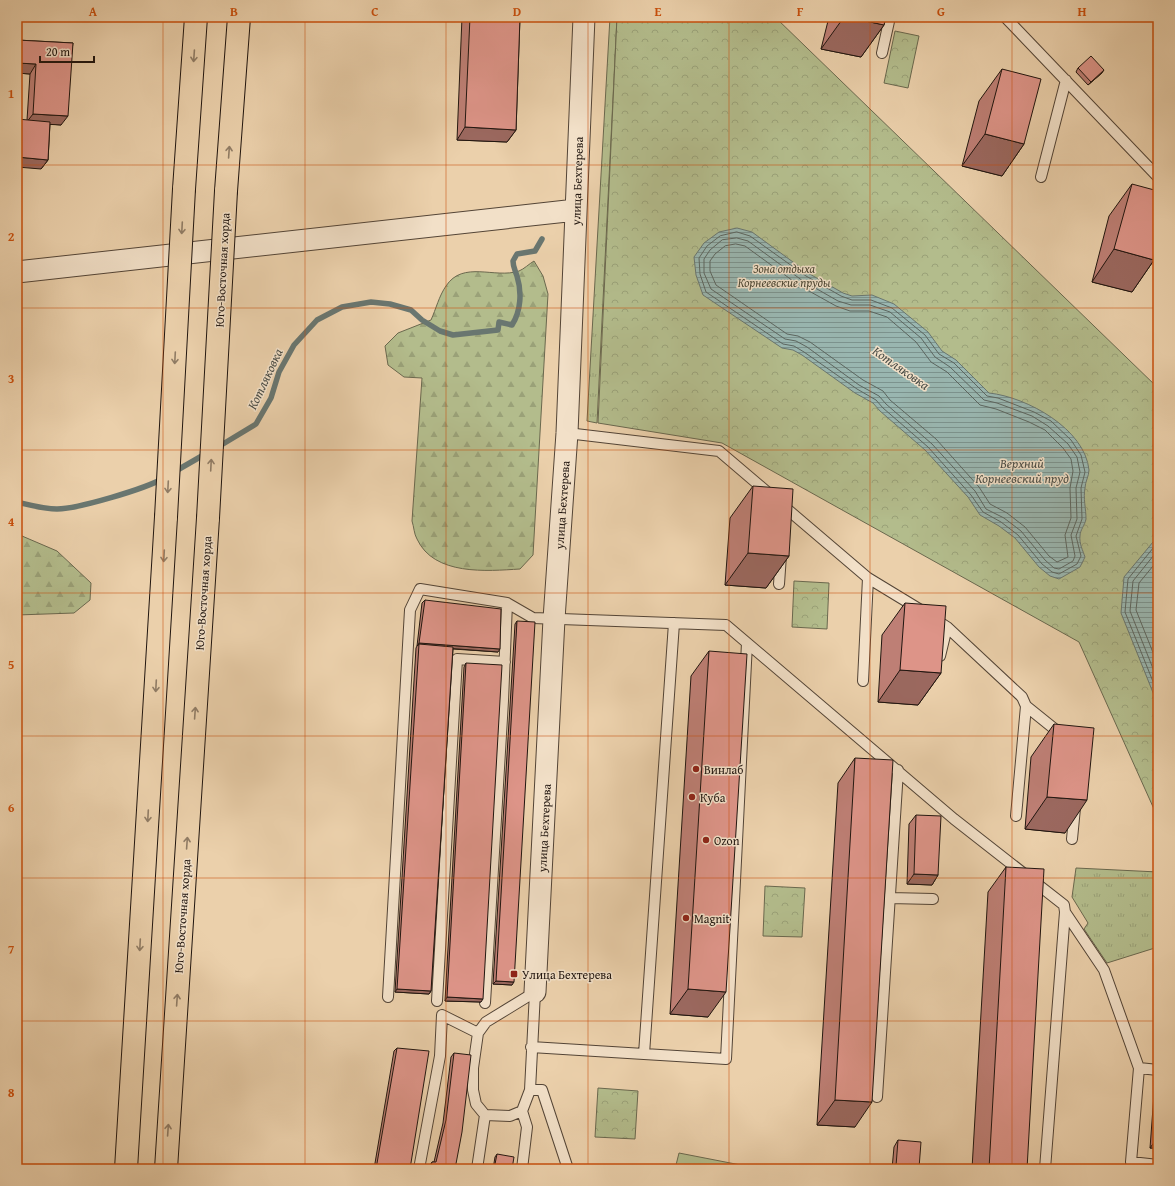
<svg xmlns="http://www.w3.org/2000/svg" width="1175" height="1186" font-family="'Gentium Book Plus',serif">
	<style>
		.grass { fill: url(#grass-tufts); stroke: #6a684e }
		.forest { fill: url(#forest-firs); stroke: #6a684e }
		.park { fill: url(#park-crowns); stroke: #6a684e }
		.pitch { fill: #b3bc8c; stroke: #6a684e }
		.water { fill: url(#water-rules); stroke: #697670 }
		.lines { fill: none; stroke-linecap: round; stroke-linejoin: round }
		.shore { stroke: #5c6660; stroke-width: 1 }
		.stream { stroke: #697670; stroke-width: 5.5 }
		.service-casing { stroke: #534436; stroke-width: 12 }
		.minor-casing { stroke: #534436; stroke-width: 23 }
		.primary-casing { stroke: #20150f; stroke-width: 24 }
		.service { stroke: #f2e0c8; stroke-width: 10 }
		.minor { stroke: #f2e0c8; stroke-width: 21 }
		.primary { stroke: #ebd0ab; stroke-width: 22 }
		.primary-bridge-casing { stroke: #20150f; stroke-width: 24; stroke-linecap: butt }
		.primary-bridge { stroke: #ebd0ab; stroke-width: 22 }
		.wall { fill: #be7f75; stroke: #20150f }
		.shaded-wall { fill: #9b685f; stroke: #20150f }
		.building { fill: #dd9488; stroke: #20150f }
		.oneway { stroke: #907c65 }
		.grid { fill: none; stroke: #ca4f0c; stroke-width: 1; stroke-opacity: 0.55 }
		.poi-dot { fill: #8f2418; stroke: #f2e0c8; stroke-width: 1.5 }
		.labels { text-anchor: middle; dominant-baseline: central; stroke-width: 3; stroke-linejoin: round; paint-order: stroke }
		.street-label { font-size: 12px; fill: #20150f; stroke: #f2e0c8 }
		.park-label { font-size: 12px; font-style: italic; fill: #4c4734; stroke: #f2e0c8 }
		.poi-label { font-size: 12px; fill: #20150f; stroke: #f2e0c8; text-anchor: start }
		.water-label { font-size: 13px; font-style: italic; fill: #4a4d47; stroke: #f2e0c8 }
		.neatline { fill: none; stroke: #ca4f0c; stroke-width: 1.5 }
		.grid-label { font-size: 13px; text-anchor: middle; font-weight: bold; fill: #ca4f0c }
	</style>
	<defs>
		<pattern id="grass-tufts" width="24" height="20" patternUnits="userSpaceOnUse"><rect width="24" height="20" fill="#b3bc8c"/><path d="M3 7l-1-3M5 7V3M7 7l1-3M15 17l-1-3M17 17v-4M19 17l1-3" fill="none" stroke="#9aa178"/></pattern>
		<pattern id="forest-firs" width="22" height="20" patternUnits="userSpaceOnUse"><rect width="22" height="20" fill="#b3bc8c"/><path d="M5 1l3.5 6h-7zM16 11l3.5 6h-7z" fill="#9aa178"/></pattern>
		<pattern id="park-crowns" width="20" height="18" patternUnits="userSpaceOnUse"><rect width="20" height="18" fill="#b3bc8c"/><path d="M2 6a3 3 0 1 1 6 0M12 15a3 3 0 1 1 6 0" fill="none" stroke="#9aa178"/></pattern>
		<pattern id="water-rules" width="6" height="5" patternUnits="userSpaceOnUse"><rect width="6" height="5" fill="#99b6b0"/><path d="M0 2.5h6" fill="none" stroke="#7c938e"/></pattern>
	</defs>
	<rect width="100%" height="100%" fill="#ebd0ab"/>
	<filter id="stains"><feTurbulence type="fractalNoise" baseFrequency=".005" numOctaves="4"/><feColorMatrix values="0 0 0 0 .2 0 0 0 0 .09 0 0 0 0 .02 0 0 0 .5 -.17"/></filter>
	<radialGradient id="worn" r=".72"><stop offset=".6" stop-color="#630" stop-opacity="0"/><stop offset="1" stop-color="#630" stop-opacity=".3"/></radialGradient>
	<!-- grass -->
	<path class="grass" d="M610 17H617L597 423 587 421Z
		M1076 868 1158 872V947L1107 963 1084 929 1088 923 1072 897Z"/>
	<!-- forest -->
	<path class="forest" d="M534 261 543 276 548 294 533 555 520 569C487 571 434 576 417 539 414 534 414 527 412 521L422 378 404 377 388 365 385 346 398 333 431 320C436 309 439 296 446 286 463 260 495 279 519 271 524 269 529 264 534 261Z
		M17 528 22 536 57 551 91 583 90 600 74 613 17 615Z"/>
	<!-- park -->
	<path class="park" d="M617 17H775L1158 388V818L1079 642 722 443 598 423Z
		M895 31 919 36 908 88 884 83Z
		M794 581 829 583 827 629 792 627Z
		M765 886 805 888 802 937 763 936Z
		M598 1088 638 1091 635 1139 595 1137Z"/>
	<!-- pitch -->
	<path class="pitch" d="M679 1153 756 1168 755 1169H675Z"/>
	<!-- water -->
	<path class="water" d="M737 228 752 232 808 273 843 293 852 296 872 295 894 304 928 332 942 351 956 360 989 393C1027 397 1085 429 1089 470 1089 476 1085 482 1085 488 1083 498 1086 509 1086 519 1085 525 1080 530 1080 536 1079 543 1083 551 1085 557L1080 567 1059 579 1050 576 1039 567 1015 538 999 526 980 515 968 497 925 450 880 411 873 403 855 393 802 355 793 350 782 348 703 295 696 275 694 257 704 243 719 232Z
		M1158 536V705L1121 613 1124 577Z"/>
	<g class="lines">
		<!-- shore -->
		<path class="shore" d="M737 232 750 236 806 276 841 296 852 300H871L892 308 925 335 939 354 954 363 987 396 998 398 1034 412 1051 421 1071 440 1081 455 1085 472 1081 488 1082 519 1076 536 1081 556 1077 564 1059 574 1052 572 1042 564 1018 535 1001 522 983 512 971 495 928 447 883 408 876 400 857 389 804 352 794 346 783 344 706 292 700 274 699 258 707 246 720 236Z
			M737 238 748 241 803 281 838 301 851 305H870L890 312 921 338 935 357 950 367 984 400 997 403 1032 416 1048 426 1068 444 1077 457 1080 472 1076 488 1077 519 1071 535 1075 556 1073 561 1059 569 1054 568 1045 560 1021 531 1004 518 986 509 975 491 932 444 886 404 879 396 859 385 807 347 796 341 785 339 711 289 704 273V259L710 250 722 240Z
			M736 244 745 246 800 286 836 306 850 311H869L887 317 916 342 931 362 947 372 980 405 996 409 1029 422 1045 430 1063 448 1071 459 1073 471 1070 488 1071 518 1065 535 1068 557 1057 562 1049 556 1025 527 1007 513 990 504 979 487 936 439 890 400 883 391 863 380 810 342 798 336 787 334 716 285 710 271V261L715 254 725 246Z
			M1158 542 1128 579 1125 612 1158 694
			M1158 550 1133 581 1130 611 1158 681
			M1158 560 1139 583 1136 610 1158 665"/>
		<!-- stream -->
		<path class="stream" d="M218 447 256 424 271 398 279 372 294 345 317 320 342 307 371 302 390 304 411 310 422 320 440 331 453 335 498 330 499 322 512 325C521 311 522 292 517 276 515 270 513 267 513 261L517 254 535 251 542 239
			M174 472 207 453
			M17 502C30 505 44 509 57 509 77 509 145 489 164 478"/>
		<!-- service casing -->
		<g class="service-casing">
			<path id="service" d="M1005 17 1158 177
				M882 53 890 17
				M1041 177 1066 80
				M567 433 719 451 868 578 919 609
				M779 584 781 555
				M933 618 947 627 1022 697 1026 706 1016 816
				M674 623 644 1054 726 1059 747 643
				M940 656 947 627
				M863 681 868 578
				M1026 706 1062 735
				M1072 839 1075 808
				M890 898 933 899
				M1065 912 1104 970 1139 1068 1131 1162 1158 1165
				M535 992 530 1090 522 1111 510 1116 485 1115 476 1104 473 1090V1068L478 1033 486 1022Z
				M388 997 410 610 420 589 507 603 533 618 726 625 954 819 1064 905 1065 912 1045 1169
				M437 1001 457 659 505 662
				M485 1003 503 701 507 603
				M531 1047 644 1054
				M1139 1068 1158 1070
				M530 1090H542L568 1169
				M877 1097 898 770
				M419 1169 440 1056 442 1015 478 1033
				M477 1169 485 1115
				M522 1169 527 1127 522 1111"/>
		</g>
		<!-- minor casing -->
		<g class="minor-casing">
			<path id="minor" d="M17 272 576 210
				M535 992 554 619 567 433 584 17"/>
		</g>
		<!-- primary casing -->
		<g class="primary-casing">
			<path id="primary" d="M184 189 196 17
				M226 191 239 17
				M126 1169 166 517
				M166 1169 208 518"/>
		</g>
		<!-- service -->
		<use href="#service" class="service"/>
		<!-- minor -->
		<use href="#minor" class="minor"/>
		<!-- primary -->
		<use href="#primary" class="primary"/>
		<!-- primary-bridge casing -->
		<g class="primary-bridge-casing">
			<path id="primary-bridge" d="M166 517 184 189
				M208 518 226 191"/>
		</g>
		<!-- primary-bridge -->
		<use href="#primary-bridge" class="primary-bridge"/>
	</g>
	<!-- wall -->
	<path class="wall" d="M462 17H520L516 130 507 142 457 140Z
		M829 17H886L884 25 861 57 821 49Z
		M17 40 73 43 61 125 50 124 48 160 41 169 27 120 30 74 17 73Z
		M1078 68 1102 73 1088 85 1076 72Z
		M1002 69 1024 144 1002 176 962 166 979 101Z
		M1132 184 1154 260 1132 292 1092 282 1109 216Z
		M753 486 789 556 766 588 725 585 730 518Z
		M425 600 498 652 453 649 431 991 429 994 395 992 416 648 417 646 422 603Z
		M905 603 941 673 918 705 878 702 882 635Z
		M517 621 512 985 493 984 515 624Z
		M709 651 708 1017 670 1014 691 676Z
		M466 663 481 1002 445 1001 464 667Z
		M1054 724 1065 833 1025 829 1031 757Z
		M855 758V1127L817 1125 838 783Z
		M916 815 938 875 932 885 907 884 909 824Z
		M1006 867 1027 1169H972L988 892Z
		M397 1048 410 1169H374L394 1051Z
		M454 1053 455 1169H429L430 1165 432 1162H434L443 1123 451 1057Z
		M1158 1077V1148H1150L1155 1081Z
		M898 1140 918 1169H892L894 1147Z
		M497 1154 512 1169H493L495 1157Z"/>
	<!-- shaded-wall -->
	<path class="shaded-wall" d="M844 17H847L884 25 861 57 821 49Z
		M17 63 36 64 30 74 17 73Z
		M1104 70 1102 73 1088 85 1091 82Z
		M33 114 68 116 61 125 26 123Z
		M465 127 516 130 507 142 457 140Z
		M985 134 1024 144 1002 176 962 166Z
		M17 157 48 160 41 169 17 167Z
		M1114 249 1154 260 1132 292 1092 282Z
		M748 553 789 556 766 588 725 585Z
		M419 643 500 649 498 652 419 646V644L417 646Z
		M900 670 941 673 918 705 878 702Z
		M1047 797 1087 800 1065 833 1025 829Z
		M914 874 938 875 932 885 907 884Z
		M496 981 514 982 512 985 493 984Z
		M397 989 431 991 429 994 395 992Z
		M688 989 726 992 708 1017 670 1014Z
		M447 997 483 999 481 1002 445 1001Z
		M835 1100 872 1102 855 1127 817 1125Z
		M1158 1137V1148H1150Z
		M896 1166 919 1168 918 1169H894Z"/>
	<!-- building -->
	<path class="building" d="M470 17H520L516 130 465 127Z
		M847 17H886L884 25Z
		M17 40 73 43 68 116 33 114 36 64 17 63Z
		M1091 56 1104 70 1091 82 1078 68Z
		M1002 69 1041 79 1024 144 985 134Z
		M17 119 50 122 48 160 17 157Z
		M1132 184 1158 191V245L1154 260 1114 249Z
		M753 486 793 489 789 556 748 553Z
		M425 600 501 609 500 649 419 643Z
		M905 603 946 606 941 673 900 670Z
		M517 621 535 622 514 982 496 981Z
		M419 644 453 647 431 991 397 989Z
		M709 651 747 654 726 992 688 989Z
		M466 663 502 665 483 999 447 997Z
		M1054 724 1094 728 1087 800 1047 797Z
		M855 758 893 760 872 1102 835 1100Z
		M916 815 941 816 938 875 914 874Z
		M1006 867 1044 869 1027 1169H989Z
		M397 1048 429 1051 410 1169H376Z
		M454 1053 471 1055 462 1132 455 1169H430L432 1162H436L446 1120Z
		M898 1140 921 1142 919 1168 896 1166Z
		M497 1154 514 1157 512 1169H494Z"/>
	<!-- one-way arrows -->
	<defs><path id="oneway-shaft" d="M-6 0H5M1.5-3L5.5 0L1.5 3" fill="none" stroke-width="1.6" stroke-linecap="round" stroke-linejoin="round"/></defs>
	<g class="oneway">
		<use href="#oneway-shaft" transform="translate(194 56) rotate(94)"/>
		<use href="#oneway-shaft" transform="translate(229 152) rotate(-86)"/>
		<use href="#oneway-shaft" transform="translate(182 228) rotate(93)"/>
		<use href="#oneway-shaft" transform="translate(175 358) rotate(93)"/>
		<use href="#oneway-shaft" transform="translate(211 465) rotate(-87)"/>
		<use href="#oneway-shaft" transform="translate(168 487) rotate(93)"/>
		<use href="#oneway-shaft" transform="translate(164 556) rotate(93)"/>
		<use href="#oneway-shaft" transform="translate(156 686) rotate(93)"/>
		<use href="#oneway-shaft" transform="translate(195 713) rotate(-86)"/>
		<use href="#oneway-shaft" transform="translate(148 816) rotate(93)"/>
		<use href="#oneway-shaft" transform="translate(187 843) rotate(-86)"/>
		<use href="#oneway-shaft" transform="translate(140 945) rotate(93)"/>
		<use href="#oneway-shaft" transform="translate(177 1000) rotate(-86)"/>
		<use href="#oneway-shaft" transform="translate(168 1130) rotate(-86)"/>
	</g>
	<!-- grid -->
	<path class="grid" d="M163 17V1169M305 17V1169M446 17V1169M588 17V1169M729 17V1169M870 17V1169M1012 17V1169M17 165H1158M17 308H1158M17 450H1158M17 593H1158M17 736H1158M17 878H1158M17 1021H1158"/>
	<!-- markers -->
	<g class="poi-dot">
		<circle cx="696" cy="769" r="4"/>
		<circle cx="692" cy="797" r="4"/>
		<circle cx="706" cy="840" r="4"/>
		<circle cx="686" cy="918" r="4"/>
		<rect x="510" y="970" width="8" height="8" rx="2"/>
	</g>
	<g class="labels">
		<!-- street labels -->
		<g class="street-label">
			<text transform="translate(577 181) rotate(-88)">улица Бехтерева</text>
			<text transform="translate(222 270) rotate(-87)">Юго-Восточная хорда</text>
			<text transform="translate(562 505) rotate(-86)">улица Бехтерева</text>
			<text transform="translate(203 593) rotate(-86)">Юго-Восточная хорда</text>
			<text transform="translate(544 828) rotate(-87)">улица Бехтерева</text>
			<text transform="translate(182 916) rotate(-86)">Юго-Восточная хорда</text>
		</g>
		<!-- park labels -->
		<g class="park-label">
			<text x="784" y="268">Зона отдыха<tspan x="784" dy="14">Корнеевские пруды</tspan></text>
		</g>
		<!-- poi labels -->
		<g class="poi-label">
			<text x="704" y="769">Винлаб</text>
			<text x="700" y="797">Куба</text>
			<text x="714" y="840">Ozon</text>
			<text x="694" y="918">Magnit</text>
			<text x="522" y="974">Улица Бехтерева</text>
		</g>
		<!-- water labels -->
		<g class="water-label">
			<text transform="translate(901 368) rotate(35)">Котляковка</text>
			<text transform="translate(265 379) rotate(-65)">Котляковка</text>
			<text x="1022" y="463">Верхний<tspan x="1022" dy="15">Корнеевский пруд</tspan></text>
		</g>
	</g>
	<!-- margin -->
	<rect width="1175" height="1186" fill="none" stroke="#ebd0ab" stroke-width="44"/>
	<!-- scale -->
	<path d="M40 56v6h54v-6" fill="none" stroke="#20150f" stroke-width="2"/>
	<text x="46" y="56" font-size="12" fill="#20150f" stroke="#f2e0c8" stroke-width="3" paint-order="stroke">20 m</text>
	<rect x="22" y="22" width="1131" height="1142" class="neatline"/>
	<g class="grid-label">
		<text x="93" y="16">A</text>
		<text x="234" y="16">B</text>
		<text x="375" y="16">C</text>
		<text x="517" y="16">D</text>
		<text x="658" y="16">E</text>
		<text x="800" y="16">F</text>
		<text x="941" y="16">G</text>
		<text x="1082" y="16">H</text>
		<text x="11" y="98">1</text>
		<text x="11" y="241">2</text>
		<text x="11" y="383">3</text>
		<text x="11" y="526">4</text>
		<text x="11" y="669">5</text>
		<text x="11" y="812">6</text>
		<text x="11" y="954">7</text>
		<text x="11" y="1097">8</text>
	</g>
	<rect width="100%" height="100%" filter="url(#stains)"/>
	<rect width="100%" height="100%" fill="url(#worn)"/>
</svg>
